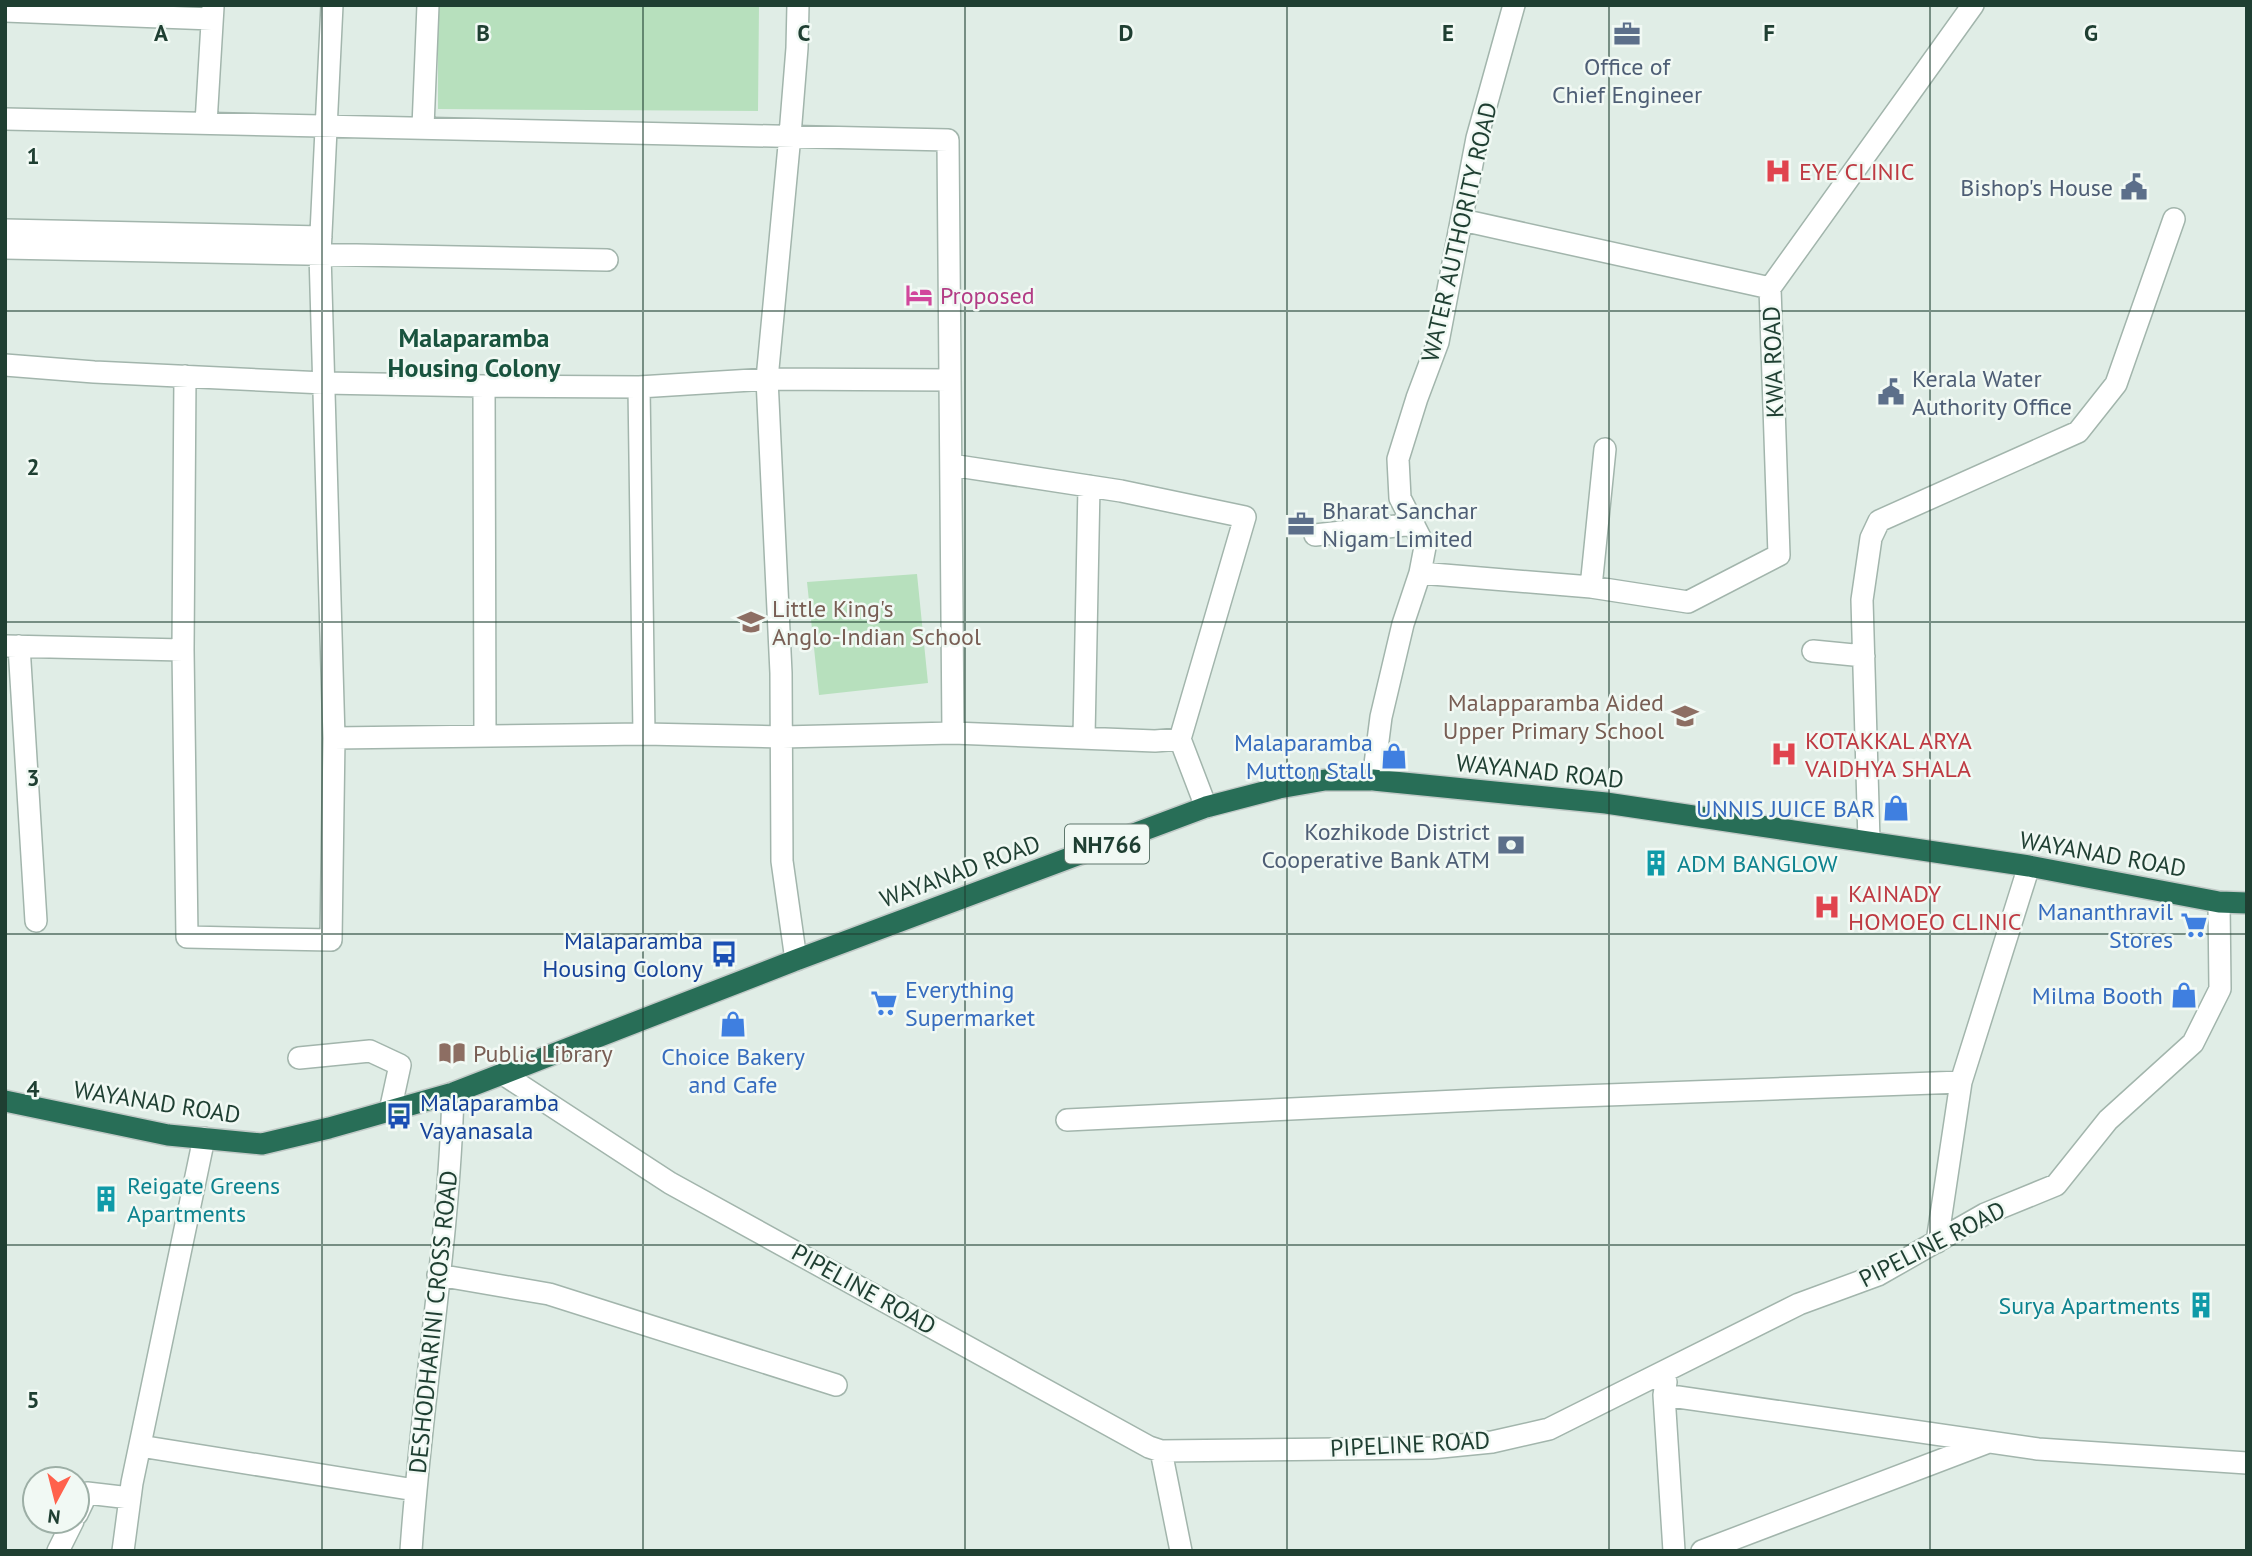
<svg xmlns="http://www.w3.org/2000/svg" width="2252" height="1556" font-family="'PT Sans',sans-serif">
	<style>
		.green { fill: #b7e0bd }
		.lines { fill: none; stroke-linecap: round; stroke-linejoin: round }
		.minor-casing { stroke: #a2b5ac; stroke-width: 24 }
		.highway-casing { stroke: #c0c9c6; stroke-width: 24 }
		.minor { stroke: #fff; stroke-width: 21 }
		.highway { stroke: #286e57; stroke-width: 21 }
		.grid { fill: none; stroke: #1f3f32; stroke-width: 2; stroke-opacity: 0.55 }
		.labels { text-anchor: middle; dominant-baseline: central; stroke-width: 5; stroke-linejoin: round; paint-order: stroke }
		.shield { fill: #f1f9f4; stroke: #5e776c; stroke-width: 2 }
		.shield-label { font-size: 23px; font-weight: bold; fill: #1f3f32 }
		.service-label { font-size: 24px; fill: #4e5e75; stroke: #f1f9f4; text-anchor: end }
		.health-label { font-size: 24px; fill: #be3a42; stroke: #f1f9f4; text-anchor: start }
		.street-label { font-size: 24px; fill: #1f3f32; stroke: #f1f9f4 }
		.hotel-label { font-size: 24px; fill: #b23c85; stroke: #f1f9f4; text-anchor: start }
		.education-label { font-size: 24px; fill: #785e54; stroke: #f1f9f4; text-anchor: start }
		.shop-label { font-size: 24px; fill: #366cbe; stroke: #f1f9f4; text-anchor: end }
		.culture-label { font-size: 24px; fill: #0d838f; stroke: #f1f9f4; text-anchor: start }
		.transit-label { font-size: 24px; fill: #164399; stroke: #f1f9f4; text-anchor: end }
		.neighbourhood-label { font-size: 26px; font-weight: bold; fill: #19533e; stroke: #f1f9f4 }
		.grid-label { font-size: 23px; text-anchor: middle; font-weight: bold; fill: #1f3f32; stroke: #f1f9f4; stroke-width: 5; stroke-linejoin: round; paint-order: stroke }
	</style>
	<rect width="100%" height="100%" fill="#e0ede6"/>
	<!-- green -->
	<path class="green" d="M438 5H759L758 111 438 109Z
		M917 574 928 683 819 695 807 582Z"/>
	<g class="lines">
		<!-- minor casing -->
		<g class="minor-casing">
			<path id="minor" d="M5 11 212 19
				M5 119 948 140 953 733
				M206 123 213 7
				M423 127 428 5
				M1462 220 1770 288
				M5 230 321 237
				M5 248 607 260
				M5 365 94 372 324 383 484 386 639 387 767 379 950 380
				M185 376 183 650 187 937 331 940 334 738 320 254 332 5
				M484 386 485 735
				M639 387 644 734
				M951 465 1121 491 1245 517 1180 739
				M1315 535 1414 524
				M1420 573 1591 587 1688 602 1779 555 1770 288 1973 5
				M1591 587 1605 449
				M6 646 183 650
				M19 646 36 921
				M1813 651 1864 656
				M1084 737 1089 486
				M334 738 644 734 782 737 953 733 1155 741 1180 739 1206 807
				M1373 780 1381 717 1403 624 1420 573 1425 547 1400 498 1398 459 1417 398 1438 342 1477 138 1514 5
				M1869 841 1862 600 1871 538 1879 521 2078 432 2116 384 2174 219
				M796 960 782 861 781 673 767 379 790 135 797 48 798 5
				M299 1058 370 1051 400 1065 390 1111
				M503 1074 670 1183 1149 1447 1161 1451 1431 1448 1492 1442 1549 1429 1799 1304 1878 1275 1985 1214 2056 1185 2108 1120 2193 1043 2220 989 2219 902
				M1067 1120 1498 1099 1961 1082
				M1937 1242 1961 1082 2029 866
				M438 1275 549 1294 836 1385
				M1666 1382 1664 1395 1674 1551
				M1664 1395 2038 1449 2247 1463
				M140 1446 415 1490
				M1161 1451 1181 1551
				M77 1514 87 1493 130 1498
				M58 1551 73 1521
				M123 1551 132 1483 204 1138
				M411 1551C421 1398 449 1246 453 1093
				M1702 1551 1986 1443"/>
		</g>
		<!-- highway casing -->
		<g class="highway-casing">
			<path id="highway" d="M5 1101 168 1135 262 1144 329 1128 453 1093 796 960 1206 807 1279 788 1325 780H1373L1606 803 2029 866 2219 902 2247 903"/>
		</g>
		<!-- minor -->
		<use href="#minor" class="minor"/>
		<!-- highway -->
		<use href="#highway" class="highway"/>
	</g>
	<!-- grid -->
	<path class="grid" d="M322 5V1551M643 5V1551M965 5V1551M1287 5V1551M1609 5V1551M1930 5V1551M5 311H2247M5 622H2247M5 934H2247M5 1245H2247"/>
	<!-- icons -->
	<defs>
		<g id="office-bare" transform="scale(2.1)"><path d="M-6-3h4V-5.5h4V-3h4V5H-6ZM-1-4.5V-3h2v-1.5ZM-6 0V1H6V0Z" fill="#5c6f8a" stroke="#f1f9f4" stroke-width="2.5" paint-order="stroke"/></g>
		<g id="hospital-bare" transform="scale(2.1)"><path d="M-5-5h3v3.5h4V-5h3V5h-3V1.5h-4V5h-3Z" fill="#e0444e" stroke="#f1f9f4" stroke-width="2.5" paint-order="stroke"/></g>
		<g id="civic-bare" transform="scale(2.1)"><path d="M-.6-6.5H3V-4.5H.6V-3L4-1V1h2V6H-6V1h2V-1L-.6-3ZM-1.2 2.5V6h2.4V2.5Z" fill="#5c6f8a" stroke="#f1f9f4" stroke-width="2.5" paint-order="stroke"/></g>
		<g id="hotel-bare" transform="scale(2.1)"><path d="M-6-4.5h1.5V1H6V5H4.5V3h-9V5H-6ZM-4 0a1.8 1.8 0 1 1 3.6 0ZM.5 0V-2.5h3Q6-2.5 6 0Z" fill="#d1479c" stroke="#f1f9f4" stroke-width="2.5" paint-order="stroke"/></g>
		<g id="school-bare" transform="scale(2.1)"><path d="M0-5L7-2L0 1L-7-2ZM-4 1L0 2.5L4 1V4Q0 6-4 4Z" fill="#8d6e63" stroke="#f1f9f4" stroke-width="2.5" paint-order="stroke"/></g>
		<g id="shop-bare" transform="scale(2.1)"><path d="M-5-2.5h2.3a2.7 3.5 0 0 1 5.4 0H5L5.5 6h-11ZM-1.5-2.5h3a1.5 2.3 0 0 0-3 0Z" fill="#3f7fe0" stroke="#f1f9f4" stroke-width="2.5" paint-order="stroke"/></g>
		<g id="bank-bare" transform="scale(2.1)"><path d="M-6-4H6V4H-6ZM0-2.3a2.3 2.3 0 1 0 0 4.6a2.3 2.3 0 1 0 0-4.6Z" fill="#5c6f8a" stroke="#f1f9f4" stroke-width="2.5" paint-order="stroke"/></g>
		<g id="building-bare" transform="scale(2.1)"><path d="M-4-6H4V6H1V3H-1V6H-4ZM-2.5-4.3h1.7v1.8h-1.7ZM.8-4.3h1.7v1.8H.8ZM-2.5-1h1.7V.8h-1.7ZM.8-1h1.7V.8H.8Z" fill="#0f9aa8" stroke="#f1f9f4" stroke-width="2.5" paint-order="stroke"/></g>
		<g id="supermarket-bare" transform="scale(2.1)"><path d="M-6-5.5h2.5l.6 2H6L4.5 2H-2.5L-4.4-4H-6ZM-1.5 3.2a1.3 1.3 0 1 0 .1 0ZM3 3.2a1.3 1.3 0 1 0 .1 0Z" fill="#3f7fe0" stroke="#f1f9f4" stroke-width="2.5" paint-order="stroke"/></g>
		<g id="bus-bare" transform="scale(2.1)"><path d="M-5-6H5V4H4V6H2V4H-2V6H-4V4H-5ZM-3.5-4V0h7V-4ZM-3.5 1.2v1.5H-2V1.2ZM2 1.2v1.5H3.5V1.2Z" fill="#1a4fb4" stroke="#f1f9f4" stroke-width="2.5" paint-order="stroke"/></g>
		<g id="library-bare" transform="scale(2.1)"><path d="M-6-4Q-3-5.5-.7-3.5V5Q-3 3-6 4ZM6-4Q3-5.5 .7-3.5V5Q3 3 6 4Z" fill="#8d6e63" stroke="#f1f9f4" stroke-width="2.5" paint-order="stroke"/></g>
	</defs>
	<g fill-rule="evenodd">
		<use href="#office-bare" x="1627" y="34"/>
		<use href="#hospital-bare" x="1778" y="171"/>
		<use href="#civic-bare" x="2134" y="187"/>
		<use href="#hotel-bare" x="919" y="295"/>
		<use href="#civic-bare" x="1891" y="392"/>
		<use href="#office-bare" x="1301" y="524"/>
		<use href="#school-bare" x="751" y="622"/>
		<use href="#school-bare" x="1685" y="716"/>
		<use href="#hospital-bare" x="1784" y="754"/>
		<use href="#shop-bare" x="1394" y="756"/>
		<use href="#shop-bare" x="1896" y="808"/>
		<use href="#bank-bare" x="1511" y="845"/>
		<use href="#building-bare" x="1656" y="863"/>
		<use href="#hospital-bare" x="1827" y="907"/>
		<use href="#supermarket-bare" x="2194" y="925"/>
		<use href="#bus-bare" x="724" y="954"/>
		<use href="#shop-bare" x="2184" y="995"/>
		<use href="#supermarket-bare" x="884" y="1003"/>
		<use href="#shop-bare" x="733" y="1024"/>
		<use href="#library-bare" x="452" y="1053"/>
		<use href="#bus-bare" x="399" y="1116"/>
		<use href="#building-bare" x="106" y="1199"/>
		<use href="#building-bare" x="2201" y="1305"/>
	</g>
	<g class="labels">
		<!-- shield labels -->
		<rect class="shield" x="1065" y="824.5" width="84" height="39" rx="5"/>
		<g class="shield-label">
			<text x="1107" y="844">NH766</text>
		</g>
		<!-- service labels -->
		<g class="service-label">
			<text x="1627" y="66" text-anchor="middle">Office of<tspan x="1627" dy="28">Chief Engineer</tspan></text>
			<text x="2113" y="187">Bishop's House</text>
			<text x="1912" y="378" text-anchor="start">Kerala Water<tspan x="1912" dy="28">Authority Office</tspan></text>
			<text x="1322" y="510" text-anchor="start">Bharat Sanchar<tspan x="1322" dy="28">Nigam Limited</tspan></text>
			<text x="1490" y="831">Kozhikode District<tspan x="1490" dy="28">Cooperative Bank ATM</tspan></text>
		</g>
		<!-- health labels -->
		<g class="health-label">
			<text x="1799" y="171">EYE CLINIC</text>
			<text x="1805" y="740">KOTAKKAL ARYA<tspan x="1805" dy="28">VAIDHYA SHALA</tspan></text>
			<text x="1848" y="893">KAINADY<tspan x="1848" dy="28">HOMOEO CLINIC</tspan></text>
		</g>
		<!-- street labels -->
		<g class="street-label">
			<text transform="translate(1459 232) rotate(-77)">WATER AUTHORITY ROAD</text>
			<text transform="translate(1773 362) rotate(-92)">KWA ROAD</text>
			<text transform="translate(1540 771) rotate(6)">WAYANAD ROAD</text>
			<text transform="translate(2103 854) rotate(10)">WAYANAD ROAD</text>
			<text transform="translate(960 871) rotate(-20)">WAYANAD ROAD</text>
			<text transform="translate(157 1102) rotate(9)">WAYANAD ROAD</text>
			<text transform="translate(1932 1244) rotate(-27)">PIPELINE ROAD</text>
			<text transform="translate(864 1289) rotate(29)">PIPELINE ROAD</text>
			<text transform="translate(433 1322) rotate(-84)">DESHODHARINI CROSS ROAD</text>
			<text transform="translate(1410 1444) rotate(-3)">PIPELINE ROAD</text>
		</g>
		<!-- hotel labels -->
		<g class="hotel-label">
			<text x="940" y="295">Proposed</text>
		</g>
		<!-- education labels -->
		<g class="education-label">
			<text x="772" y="608">Little King's<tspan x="772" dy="28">Anglo-Indian School</tspan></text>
			<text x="1664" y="702" text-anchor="end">Malapparamba Aided<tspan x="1664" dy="28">Upper Primary School</tspan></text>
			<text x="473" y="1053">Public Library</text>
		</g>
		<!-- shop labels -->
		<g class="shop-label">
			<text x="1373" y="742">Malaparamba<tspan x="1373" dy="28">Mutton Stall</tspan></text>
			<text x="1875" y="808">UNNIS JUICE BAR</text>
			<text x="2173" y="911">Mananthravil<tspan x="2173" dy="28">Stores</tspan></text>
			<text x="905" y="989" text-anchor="start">Everything<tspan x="905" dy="28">Supermarket</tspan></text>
			<text x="2163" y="995">Milma Booth</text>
			<text x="733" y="1056" text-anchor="middle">Choice Bakery<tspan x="733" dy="28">and Cafe</tspan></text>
		</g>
		<!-- culture labels -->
		<g class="culture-label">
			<text x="1677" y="863">ADM BANGLOW</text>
			<text x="127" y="1185">Reigate Greens<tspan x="127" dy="28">Apartments</tspan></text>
			<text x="2180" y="1305" text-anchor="end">Surya Apartments</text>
		</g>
		<!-- transit labels -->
		<g class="transit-label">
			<text x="703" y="940">Malaparamba<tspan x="703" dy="28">Housing Colony</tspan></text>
			<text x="420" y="1102" text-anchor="start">Malaparamba<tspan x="420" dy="28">Vayanasala</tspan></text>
		</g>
		<!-- neighbourhood labels -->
		<g class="neighbourhood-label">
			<text x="474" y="337">Malaparamba<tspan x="474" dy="30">Housing Colony</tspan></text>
		</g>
	</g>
	<g class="grid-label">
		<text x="161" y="41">A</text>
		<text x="483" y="41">B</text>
		<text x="804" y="41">C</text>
		<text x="1126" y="41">D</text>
		<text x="1448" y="41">E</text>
		<text x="1769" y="41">F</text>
		<text x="2091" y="41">G</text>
		<text x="33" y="164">1</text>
		<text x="33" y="475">2</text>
		<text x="33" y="786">3</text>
		<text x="33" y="1097">4</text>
		<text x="33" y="1408">5</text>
	</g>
	<!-- border -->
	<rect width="2252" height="1556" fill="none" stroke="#1f3f32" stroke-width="14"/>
	<!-- north arrow -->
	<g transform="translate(56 1500) rotate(187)"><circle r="33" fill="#f1f9f4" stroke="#9dafa6" stroke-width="2"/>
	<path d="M0-5L12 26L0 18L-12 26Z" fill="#ff614c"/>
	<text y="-10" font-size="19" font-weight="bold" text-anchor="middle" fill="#1f3f32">N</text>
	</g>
</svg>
